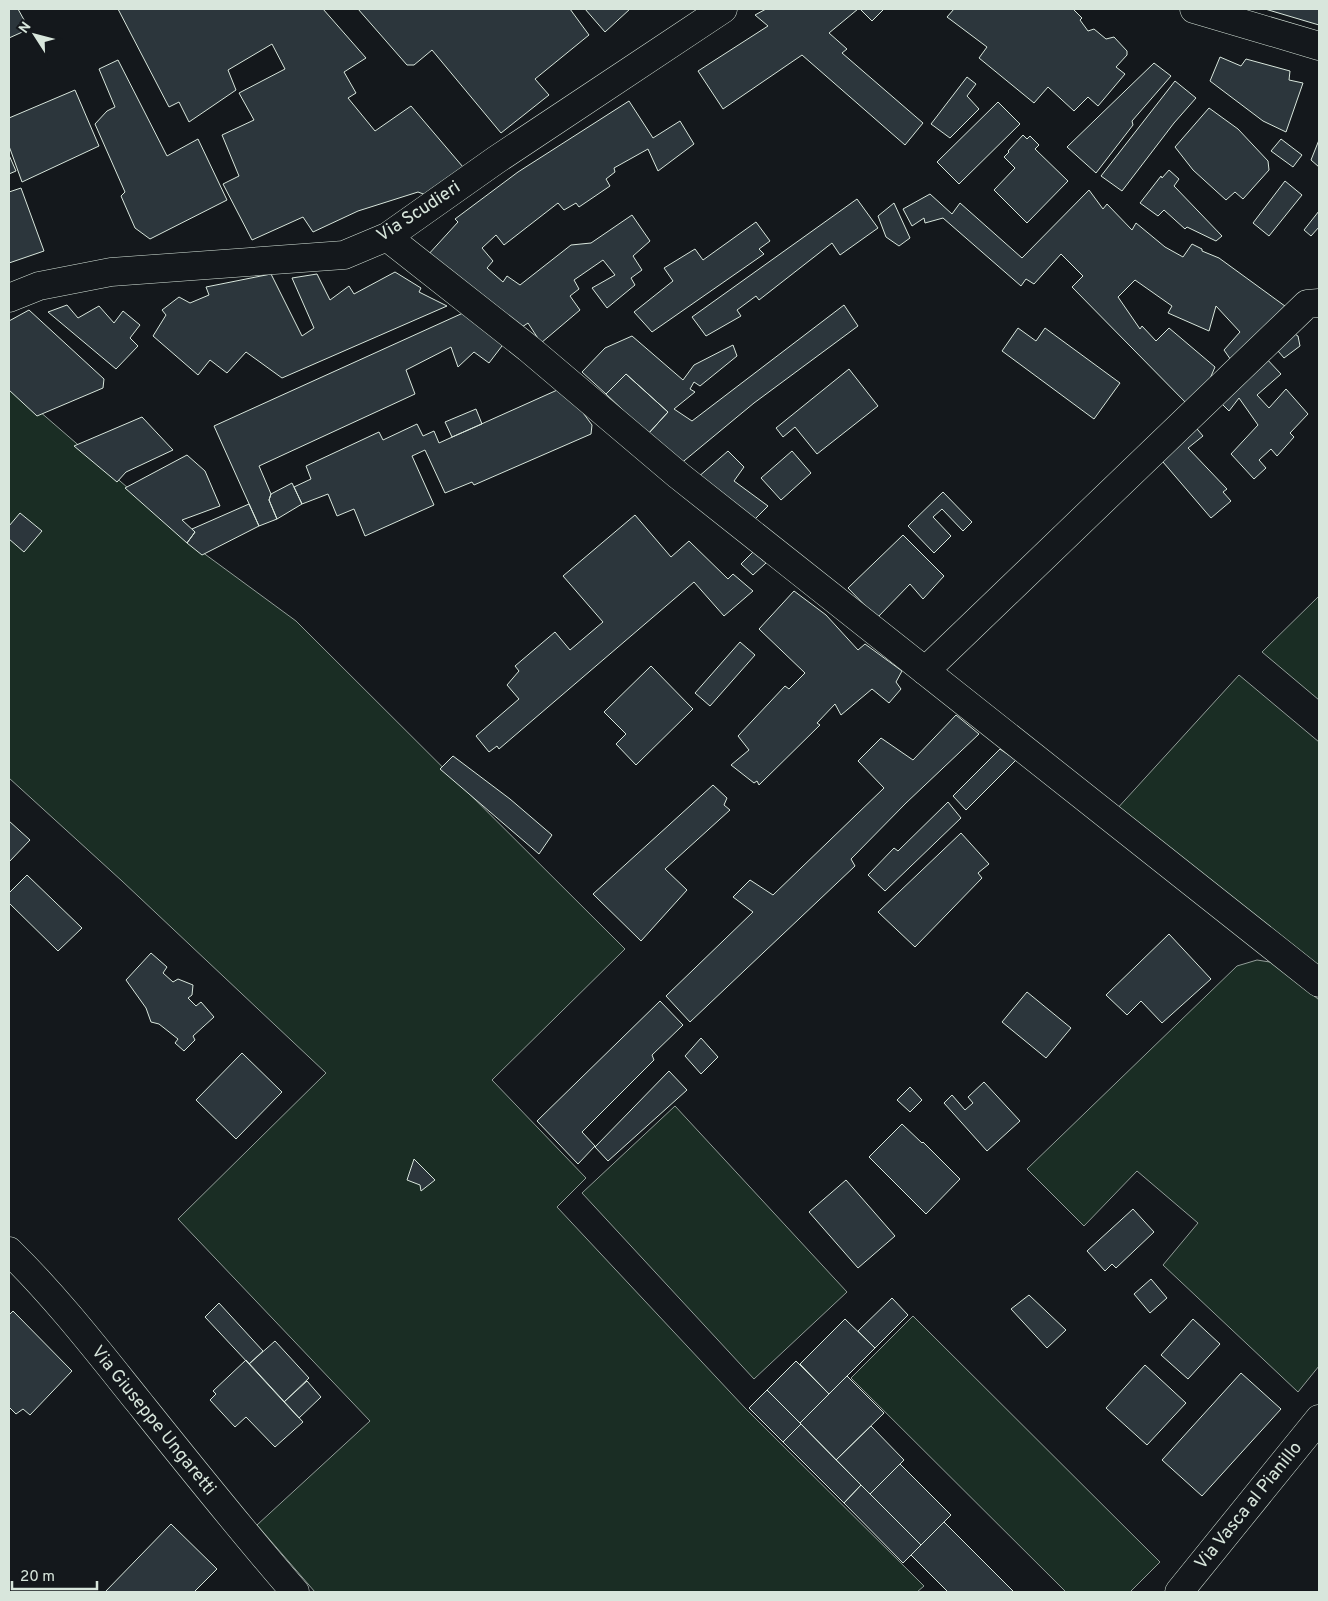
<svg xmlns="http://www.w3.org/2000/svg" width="1328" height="1601" font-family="Overpass,sans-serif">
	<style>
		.green { fill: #1a2d24; stroke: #939e99 }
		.building { fill: #2c363c; stroke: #d8e6dc }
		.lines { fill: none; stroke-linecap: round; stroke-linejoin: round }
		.minor-casing { stroke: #d8e6dc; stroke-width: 29 }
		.minor { stroke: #14181c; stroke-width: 28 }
		.labels { text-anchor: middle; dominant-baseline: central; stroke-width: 4; stroke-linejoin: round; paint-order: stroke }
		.street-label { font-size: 18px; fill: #d8e6dc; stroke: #14181c }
	</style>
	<rect width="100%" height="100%" fill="#14181c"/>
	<!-- green -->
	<path class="green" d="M9 385 202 552 296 621 625 949 492 1080 586 1178 557 1207 745 1408 924 1586 917 1592H315L257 1525 370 1421 178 1219 326 1073 122 881 9 778Z
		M1319 596V700L1262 652Z
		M1239 675 1319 742V970L1115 811Z
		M1257 960 1276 963 1319 1000V1366L1298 1392 1163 1265 1198 1223 1137 1171 1084 1226 1027 1169 1237 966Z
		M675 1106 847 1292 754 1379 582 1193Z
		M913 1316 1160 1562 1130 1592H1066L851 1378Z"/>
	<!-- building -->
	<path class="building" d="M9 9H18L29 29 9 38Z
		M118 9H323L366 58 344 72 356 93 348 98 375 131 411 106 463 167 426 195 418 192 358 211 313 232 303 217 252 240 223 184 239 176 222 135 254 120 239 93 285 69 272 44 228 70 236 90 189 122 179 102 169 107Z
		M358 9H570L589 35 535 79 549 95 501 133 432 50 414 65H407Z
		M585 9H630L605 32Z
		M766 9H858L829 33 847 49 842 53 923 123 905 145 802 55 723 109 698 71 768 26 755 15Z
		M860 9H884L872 21Z
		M954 9H1073L1082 18 1080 20 1088 31 1094 29 1106 39 1114 37 1127 51V55L1116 67 1125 74 1098 106 1088 97 1074 111 1048 87 1034 103 979 58 987 47 947 17Z
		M1265 9H1319V25Z
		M1220 57 1241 66 1246 59 1290 71 1289 80 1303 83 1286 132 1263 121 1210 81Z
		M118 60 167 156 198 139 227 200 150 239 135 228 121 196 125 192 95 124 107 111 115 107 99 69Z
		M1154 63 1171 76 1132 121 1133 125 1096 173 1067 147Z
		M967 77 976 84 967 96 979 109 950 138 931 124Z
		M1175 81 1196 98 1174 123 1122 191 1101 176Z
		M75 90 99 146 22 182 9 146V118Z
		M629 101 653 138 680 121 694 144 658 171 648 149 614 168 615 172 606 179 610 186 579 207 576 203 564 210 558 203 504 245 496 235 482 248 493 261 487 268 503 282 507 276 520 285 571 245 591 243 632 215 650 241 633 256 642 270 631 278 635 285 607 308 592 288 615 275 603 260 574 280 579 289 570 296 580 310 541 343 528 323 519 329 507 314 503 317 427 256 458 222 455 219 518 172Z
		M998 102 1020 124 959 184 937 162Z
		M1209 108 1238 129 1268 161 1269 170 1243 199 1235 192 1226 200 1193 170 1175 147Z
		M1023 135 1027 139 1030 136 1039 145 1035 149 1068 181 1027 223 994 190 1015 168 1004 157 1009 152 1008 151Z
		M1281 139 1302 155 1293 167 1271 151Z
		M1319 140V167L1311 160Z
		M9 155 16 171 9 174Z
		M1169 170 1179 179 1174 186 1222 236 1216 241 1187 227 1185 229 1164 210 1158 216 1140 203 1161 176 1162 178Z
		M1285 181 1302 195 1269 236 1253 223Z
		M21 188 44 251 9 263V192Z
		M1089 190 1103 209 1107 204 1132 230 1136 223 1165 247 1183 257 1192 244 1202 249V251L1219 258 1289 309 1233 363 1224 350 1240 332 1216 306 1209 331 1168 313 1172 306 1135 280 1118 297 1140 329 1142 326 1156 341 1169 328 1215 367 1206 388 1191 408 1072 287 1083 276 1061 254 1034 284 1026 279 1021 286 943 218 925 223 924 218 912 226 903 209 930 194 952 214 960 203 1022 258Z
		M857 199 878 228 840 255 832 243 759 300 756 296 737 310 741 316 706 336 692 317Z
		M894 203 910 238 899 246 886 237 878 216Z
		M1319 211V227L1311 236 1304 230Z
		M756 222 770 241 759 249 764 254 652 332 634 312 673 281 664 268 695 249 703 260Z
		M395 272 421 288 419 292 447 306 282 378 246 352 227 373 210 360 198 375 153 336 166 315 162 310 179 297 190 303 209 295 206 287 271 274 302 336 314 328 292 278 317 274 330 300 349 286 354 294Z
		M67 305 78 318 99 306 114 323 123 311 140 325 130 338 138 346 116 369 48 312Z
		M844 305 858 326 754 403 679 465 648 434 668 412 626 374 606 394 582 372 605 348 632 336 683 380 694 365 733 345 737 356 700 386 694 382 690 389 695 392 674 409 692 421Z
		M29 310 104 379 103 388 37 416 9 390V321Z
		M463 313 505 342 489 363 474 352 458 367 451 347 406 370 415 394 259 466 271 494 269 500 277 519 259 526 214 426Z
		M1018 328 1036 341 1045 328 1120 383 1094 419 1002 351Z
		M1293 333 1298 336 1300 346 1284 358 1272 344Z
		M1263 355 1281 374 1257 395 1269 408 1286 389 1308 414 1290 433 1294 437 1277 456 1271 449 1259 460 1266 468 1254 479 1231 454 1258 425 1239 398 1229 411 1216 398Z
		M849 369 878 406 817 454 795 427 783 437 776 428Z
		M626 374 668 412 648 434 606 394Z
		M564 387 592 425 591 434 474 485 472 482 445 493 425 450 412 456 434 505 365 536 354 509 337 516 328 494 302 504 294 487 311 479 306 466 379 432 383 440 417 424 423 436 434 431 439 443Z
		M476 409 482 424 452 437 445 422Z
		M142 417 173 450 126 472 117 482 74 446Z
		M1193 424 1203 436 1188 448 1227 489 1223 492 1231 501 1211 518 1157 455Z
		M728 451 744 467 734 481 768 506 751 523 697 478Z
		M792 451 811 473 781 500 761 478Z
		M187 455 205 471 220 506 182 520 195 532 187 543 125 488Z
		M292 483 302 504 277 519 269 500 271 494Z
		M943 492 972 522 963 531 942 509 933 517 951 536 934 553 908 526Z
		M249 504 259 526 202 555 187 543 195 532 192 529Z
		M20 513 42 531 24 552 9 539V526Z
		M635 515 671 557 689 541 728 579 733 574 753 591 724 616 694 582 499 749 497 746 489 752 476 736 519 699 507 685 519 671 515 666 555 632 570 650 603 622 563 576Z
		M903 535 944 576 923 599 910 584 877 618 848 588Z
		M753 552 766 563 753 575 741 564Z
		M794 591 826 615 858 650 865 644 902 671 896 682 901 689 889 703 872 689 841 715 835 704 817 723 820 725 759 785 757 781 754 783 731 765 749 750 738 736 785 686 789 689 805 673 759 629Z
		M740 642 755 655 710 706 695 693Z
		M651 666 693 709 636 765 616 744 626 734 604 712Z
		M956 715 979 734 906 803 851 859 855 866 690 1022 666 996 753 912 733 897 750 880 773 895 884 788 858 761 881 738 913 760Z
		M1000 749 1016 760 966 810 953 796Z
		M453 756 510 799 552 835 539 854 440 769Z
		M713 785 727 798 724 805 730 810 665 869 687 890 641 941 593 894Z
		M948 802 961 818 885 891 868 875 894 848 898 851Z
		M9 821 30 840 9 862Z
		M961 833 989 864 978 873 982 878 915 947 878 912Z
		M27 875 82 928 58 951 9 903V893Z
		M1169 934 1211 979 1162 1023 1141 1001 1127 1015 1106 995Z
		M151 953 167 967 163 973 173 982 178 979 193 985 192 995 188 998 196 1006 201 1002 214 1017 193 1036 195 1040 184 1051 175 1043 178 1039 159 1024 151 1022 146 1008 126 980Z
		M1027 992 1071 1028 1046 1058 1002 1022Z
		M660 1001 683 1025 652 1055 654 1060 582 1132 595 1146 578 1164 537 1121Z
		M701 1038 718 1057 701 1074 685 1056Z
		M242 1053 282 1092 236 1139 196 1100Z
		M669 1071 687 1090 608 1161 595 1147Z
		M984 1082 1020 1121 987 1151 944 1103 952 1095 965 1110 973 1103 968 1097Z
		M910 1087 922 1100 910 1112 897 1100Z
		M902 1124 922 1143 923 1142 960 1179 926 1214 869 1157Z
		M414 1159 435 1180 421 1191 420 1185 407 1180Z
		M846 1180 895 1236 858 1268 809 1212Z
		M1133 1209 1154 1232 1116 1268 1112 1264 1105 1271 1087 1251Z
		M1151 1279 1167 1298 1150 1313 1134 1294Z
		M1029 1295 1066 1330 1047 1348 1011 1309Z
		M892 1298 908 1315 875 1348 858 1331Z
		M219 1303 263 1351 249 1364 205 1317Z
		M13 1311 72 1371 30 1415 23 1409 16 1414 9 1407V1315Z
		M845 1319 875 1348 829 1394 800 1364Z
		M1193 1319 1220 1344 1188 1379 1161 1355Z
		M275 1341 309 1378 284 1402 249 1364Z
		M246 1360 303 1422 275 1447 246 1417 235 1427 210 1400 216 1394 213 1391Z
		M796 1361 829 1394 800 1423 767 1390Z
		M1145 1365 1186 1403 1147 1445 1106 1408Z
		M1241 1373 1281 1409 1202 1496 1162 1460Z
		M847 1376 884 1413 836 1460 800 1423Z
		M307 1381 321 1397 299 1418 284 1402Z
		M767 1390 801 1424 783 1442 749 1408Z
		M801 1424 861 1485 844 1503 783 1442Z
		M871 1426 904 1460 870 1494 836 1460Z
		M900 1464 951 1515 921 1545 870 1494Z
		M861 1485 921 1545 903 1563 844 1503Z
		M944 1522 1014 1592H948L911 1555Z
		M171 1524 217 1569 194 1592H105Z"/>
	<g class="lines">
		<!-- minor casing -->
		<g class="minor-casing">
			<path id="minor" d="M1194 9 1319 46
				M387 237 528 348 678 475 1319 983
				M9 298 39 286 111 272 344 255 387 237 496 160 723 9
				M925 671 1307 304 1319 303
				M9 1251C56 1297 97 1350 138 1401 190 1466 241 1530 295 1592
				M1179 1592 1319 1419"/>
		</g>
		<!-- minor -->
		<use href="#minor" class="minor"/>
	</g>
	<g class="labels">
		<!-- street labels -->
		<g class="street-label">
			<text transform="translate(419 212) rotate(-33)">Via Scudieri</text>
			<text transform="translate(153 1421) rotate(51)">Via Giuseppe Ungaretti</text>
			<text transform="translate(1249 1506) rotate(-51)">Via Vasca al Pianillo</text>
		</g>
	</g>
	<!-- border -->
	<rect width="1328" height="1601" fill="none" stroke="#d8e6dc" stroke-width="20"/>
	<!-- north arrow -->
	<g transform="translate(35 35) rotate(306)" stroke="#14181c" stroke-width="4" paint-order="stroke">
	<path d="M0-4L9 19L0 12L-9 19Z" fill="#d8e6dc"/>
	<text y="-8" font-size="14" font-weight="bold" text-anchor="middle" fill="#d8e6dc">N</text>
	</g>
	<!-- scale -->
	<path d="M12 1581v8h85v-8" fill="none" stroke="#d8e6dc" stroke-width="2.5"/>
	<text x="20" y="1581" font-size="15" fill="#d8e6dc" stroke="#14181c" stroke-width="4" paint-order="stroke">20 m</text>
</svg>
